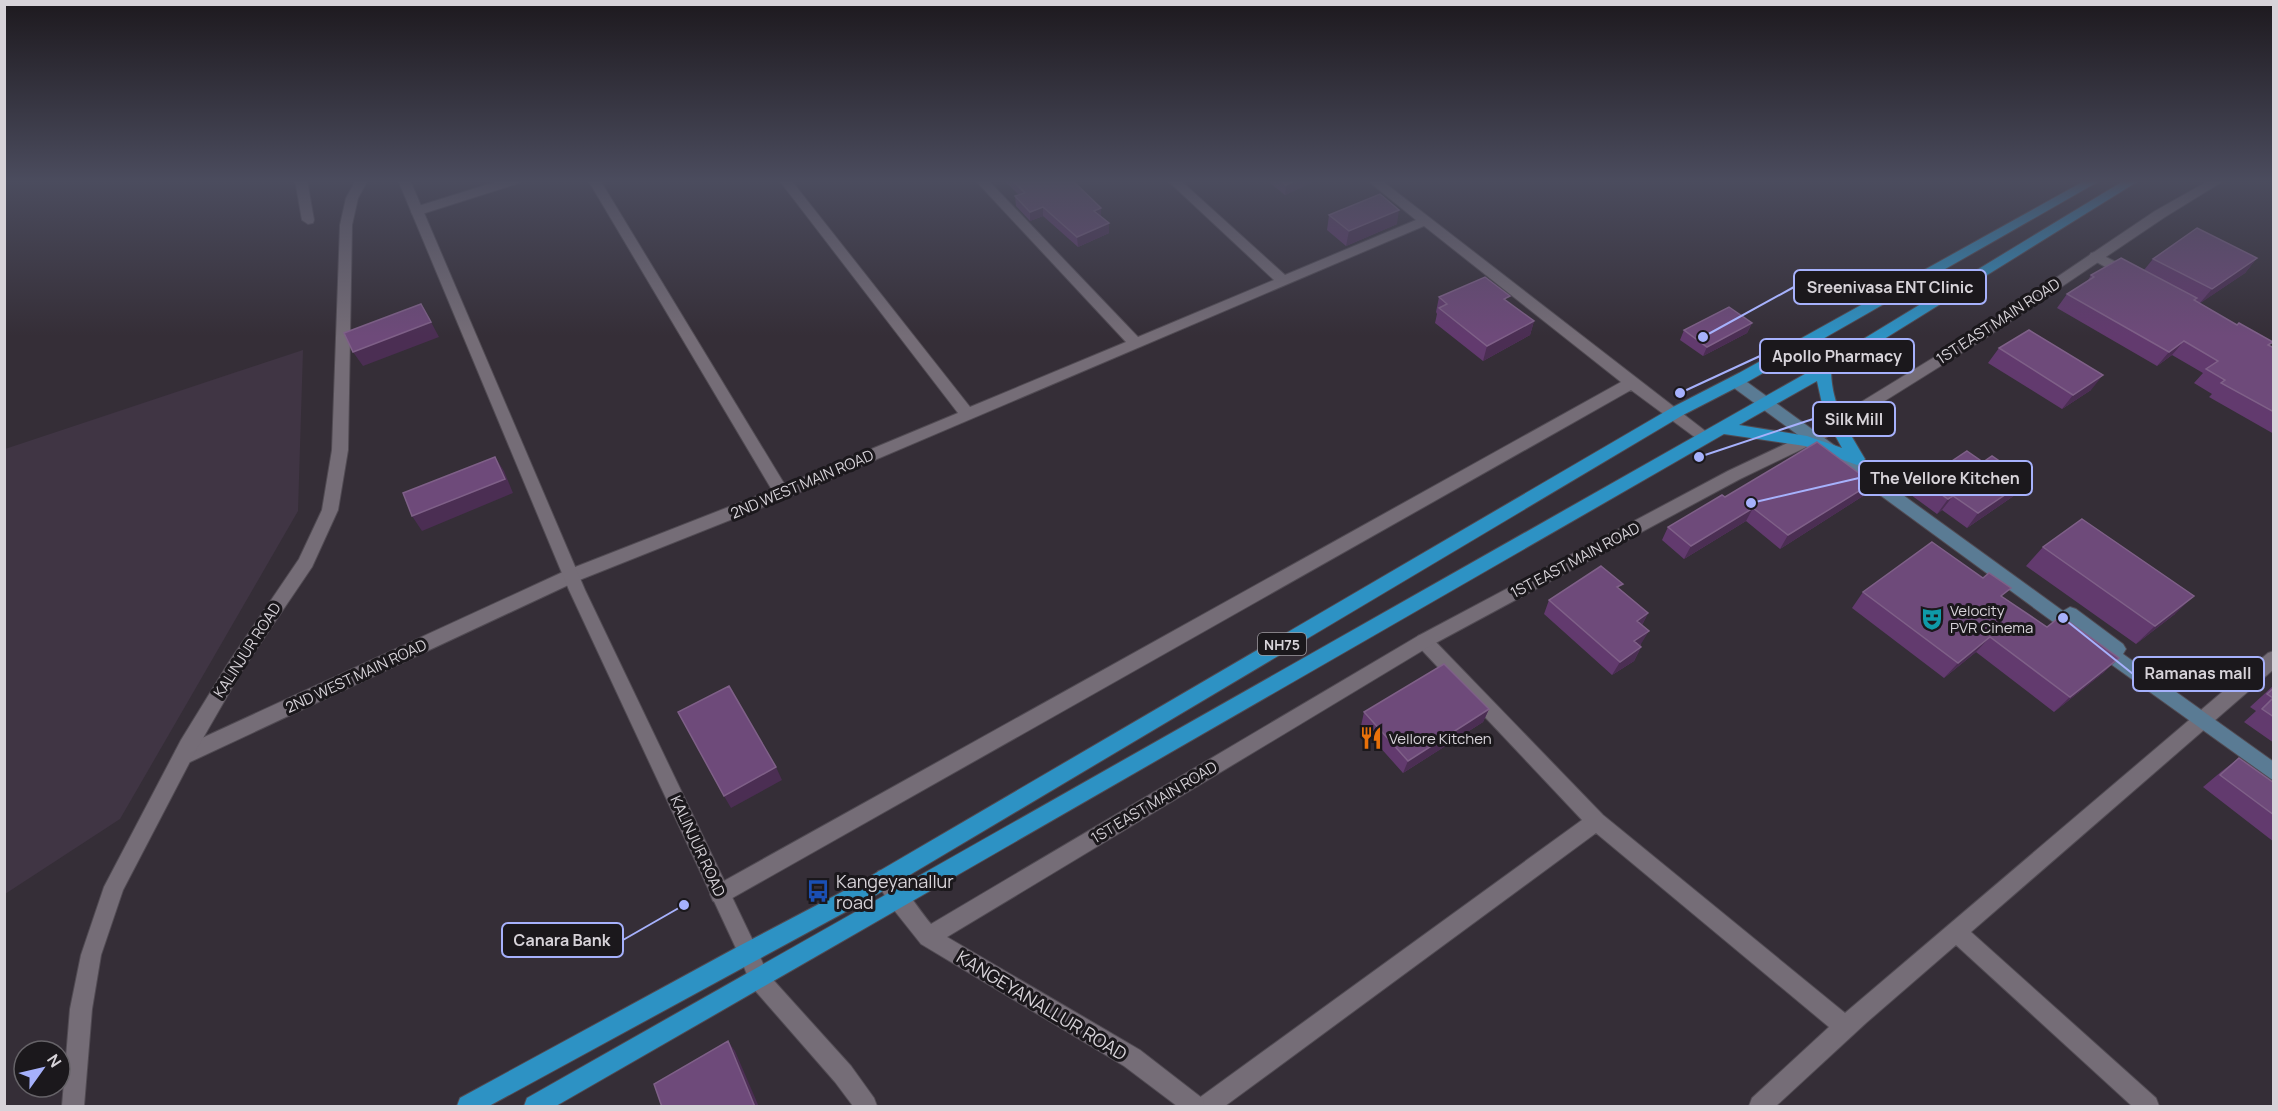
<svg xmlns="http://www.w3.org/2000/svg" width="2278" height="1111" font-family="Manrope,sans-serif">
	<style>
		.built { fill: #403544 }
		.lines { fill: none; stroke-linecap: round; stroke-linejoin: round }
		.minor-casing { stroke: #514b53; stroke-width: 2 }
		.tertiary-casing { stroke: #514b53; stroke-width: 2 }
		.secondary-casing { stroke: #514b53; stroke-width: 2 }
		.trunk-casing { stroke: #514b53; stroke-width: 2 }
		.minor { fill: #756d77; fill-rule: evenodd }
		.tertiary { fill: #756d77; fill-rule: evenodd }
		.secondary { fill: #5a7b94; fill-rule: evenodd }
		.trunk { fill: #2d92c4; fill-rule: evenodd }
		.wall { fill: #623a6e }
		.shaded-wall { fill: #4b2e53 }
		.building { fill: #6e4a7a; stroke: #7f6088; stroke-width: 1.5 }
		.labels { text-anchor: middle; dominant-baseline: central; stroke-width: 6; stroke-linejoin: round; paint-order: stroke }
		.shield { fill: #1b181c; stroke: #9f9ba0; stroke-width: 1.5 }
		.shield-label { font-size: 14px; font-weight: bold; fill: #d7d3d9 }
		.street-label { font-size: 15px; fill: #d7d3d9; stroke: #1b181c }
		.poi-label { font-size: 15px; fill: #d7d3d9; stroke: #1b181c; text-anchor: start }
		.near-poi-label { font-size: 18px; fill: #d7d3d9; stroke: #1b181c; text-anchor: start }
		.near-street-label { font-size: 18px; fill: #d7d3d9; stroke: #1b181c }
		.leader { fill: none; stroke: #a6b1fc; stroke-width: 2 }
		.callout-dot { fill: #a6b1fc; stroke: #1b181c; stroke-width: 2 }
		.callout { fill: #1b181c; stroke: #a6b1fc; stroke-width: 2 }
		.callout-label { font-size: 16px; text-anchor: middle; font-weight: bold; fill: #d7d3d9 }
	</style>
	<rect width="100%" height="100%" fill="#352e37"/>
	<!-- built -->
	<path class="built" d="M303 350 298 511 120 819 5 894V449Z"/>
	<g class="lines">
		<!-- minor casing -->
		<g class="minor-casing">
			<path id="minor" d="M295 180H307L314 220 313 223 308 224 302 220Z
				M502 180H521L519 183 422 214H412L411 211 412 208Z
				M588 180H600L785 485 958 413 779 180H791L970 407 1126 342 975 180H988L1138 337 1274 280 1167 180H1180L1285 275 1416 220 1367 180H1381L1713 437 1710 441H1700L1631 390 727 901 720 904 713 901 710 894 713 887 1621 382 1424 226 788 497 577 581 190 762 183 764 176 762 174 756 176 750 565 571 772 490Z
				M2096 252 2134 271 2136 274 2134 277H2124L2091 259 2089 256 2091 253Z
				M1424 634 1430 636 1603 815 1845 1013 2268 653 2274 651V669L1971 932 2156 1098 2159 1106H2132L1956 945 1866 1023 1776 1106H1749L1752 1098 1829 1027 1596 833 1225 1106H1196L1199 1098 1582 820 1418 646 1415 641 1418 636Z
				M748 942 755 945 767 973 851 1066 874 1098 877 1106H853L835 1082 752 987 738 952 741 945Z"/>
		</g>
		<!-- tertiary casing -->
		<g class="tertiary-casing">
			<path id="tertiary" d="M356 180H368L358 198 352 225 348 450 338 510 312 567 241 672 195 752 123 890 101 955 92 1009 84 1106H62L70 1009 81 955 104 887 181 740 229 662 299 559 322 510 332 450 340 225 346 198Z
				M398 180H410L585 590 755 945 758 952 755 959 748 962 741 959 569 590Z
				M2210 180H2225L2165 217 1987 337 1827 437 1740 479 1430 646 947 937 1140 1050 1202 1098 1205 1106H1177L1124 1066 921 944 890 905 875 878 878 871 885 869C895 872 921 913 931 924L1418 636 1728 471 1817 429 1977 331 2155 211Z"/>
		</g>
		<!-- secondary casing -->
		<g class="secondary-casing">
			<path id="secondary" d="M1735 376 1740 377 2063 611 2070 607 2076 609 2123 644 2126 649 2123 654 2274 762V781L2094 652 2091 647 2094 642 2084 634 2077 637 2071 635 1730 385 1728 381Z"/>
		</g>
		<!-- trunk casing -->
		<g class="trunk-casing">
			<path id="trunk" d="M2086 180H2101L1749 381 1683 415 871 898 489 1106H457L460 1098 741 945 857 884 1673 407 1739 373Z
				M2125 180H2140L1831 372C1832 406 1848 430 1865 459L1862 463 1857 465 1805 446 1724 434 556 1106H524L527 1098 1819 366ZM1817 381 1825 417 1842 448 1807 436 1739 425Z"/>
		</g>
		<!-- minor -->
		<use href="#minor" class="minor"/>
		<!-- tertiary -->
		<use href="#tertiary" class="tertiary"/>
		<!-- secondary -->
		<use href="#secondary" class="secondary"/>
		<!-- trunk -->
		<use href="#trunk" class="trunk"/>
	</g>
	<!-- wall -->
	<path class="wall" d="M1004 180H1072L1101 217 1109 223V233L1078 247 1043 216 1030 221 1016 206 1015 196 1019 195Z
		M1266 180H1317L1285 195Z
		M1329 215 1397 224 1346 246 1327 230Z
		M2257 258 2245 273 2200 303 2274 348V434L2209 397 2212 394 2194 383 2203 373 2172 355 2157 366 2057 308 2067 294 2087 282 2091 275 2144 270 2153 259Z
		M1439 297 1508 302 1534 321 1530 335 1483 361 1435 323 1437 314 1436 312Z
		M1752 323 1747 333 1703 356 1680 340 1684 330Z
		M1999 348 2091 390 2062 409 1988 363Z
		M1922 481 2015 495 1967 528 1942 510 1937 514 1911 495Z
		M1872 483 1863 496 1780 549 1746 521 1684 559 1662 540 1668 527 1725 497Z
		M2043 547 2175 614 2136 644 2026 566Z
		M1620 589 1648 613 1642 625 1641 644 1640 646 1641 647 1634 661 1612 675 1544 614 1549 600Z
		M1863 592 2003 597 2047 627 2119 658 2103 673 2054 712 1976 652 1944 678 1852 608Z
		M2274 685V743L2244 722 2256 711 2250 707Z
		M1489 709 1483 722 1403 773 1361 726 1364 712Z
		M2239 758 2274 783V842L2203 787 2222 771Z"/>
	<!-- shaded-wall -->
	<path class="shaded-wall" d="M1296 180H1317L1285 195 1286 185Z
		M1043 207V216L1030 221V212Z
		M1101 208V218L1094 211Z
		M1399 210 1397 224 1346 246 1349 231Z
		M1109 223V233L1078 247 1077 237Z
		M2257 258 2245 273 2199 304 2212 289Z
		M1534 321 1530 335 1483 361 1487 346Z
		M431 322 439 337 363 366 353 352Z
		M1752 323 1747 333 1703 356 1707 347Z
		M2184 341 2172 355 2157 366 2169 352Z
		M2103 375 2091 390 2062 409 2073 395Z
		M495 457 504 471 513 493 422 531 412 516Z
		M2027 480 2015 495 1967 528 1978 513Z
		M1872 483 1863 496 1780 549 1788 535Z
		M1953 496 1942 510 1937 514 1948 499Z
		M1753 508 1746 521 1684 559 1691 546Z
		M2194 596 2175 614 2136 644 2155 626Z
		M1648 613 1641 627 1637 621Z
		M1649 631 1641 644 1627 654 1634 641Z
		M1990 637 1976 652 1944 678 1958 663Z
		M1641 647 1634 661 1612 675 1620 662Z
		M2119 658 2103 673 2054 712 2070 697Z
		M1489 709 1483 722 1403 773 1408 761Z
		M776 767 782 780 731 808 724 796Z
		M728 1041 735 1051 759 1107H755Z"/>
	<!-- building -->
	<path class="building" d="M1012 180H1072L1101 208 1094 211 1109 223 1077 237 1043 207 1030 212 1015 196 1025 193Z
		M1280 180H1296L1286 185Z
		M1380 194 1399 210 1349 231 1329 215Z
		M2197 228 2257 258 2212 289 2153 259Z
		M2121 258 2197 298 2194 300 2237 325 2239 323 2273 342 2268 345 2274 348V412L2221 383 2225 380 2206 369 2218 361 2184 341 2169 352 2067 294 2094 277 2091 275Z
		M1485 277 1510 296 1504 299 1534 321 1487 346 1439 308 1447 304 1439 297Z
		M421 304 431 322 353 352 344 333Z
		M1729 307 1752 323 1707 347 1684 330Z
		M2029 330 2103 375 2073 395 1999 348Z
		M1817 442 1872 483 1788 535 1753 508 1691 546 1668 527 1722 495 1725 497Z
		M1967 451 1983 462 1992 456 2027 480 1978 513 1953 496 1948 499 1922 481Z
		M495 457 505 479 412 516 403 493Z
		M2082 519 2194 596 2155 626 2043 547Z
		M1932 542 1983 578 1989 573 2011 588 2001 596 2047 627 2061 616 2119 658 2070 697 1990 637 1958 663 1863 592Z
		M1601 566 1623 584 1617 587 1648 613 1637 621 1649 631 1634 641 1641 647 1620 662 1549 600Z
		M1444 664 1489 709 1408 761 1364 712Z
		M729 686 776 767 724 796 678 712Z
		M2274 688V717L2262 709 2273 698 2267 694Z
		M2239 758 2274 783V815L2220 775Z
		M728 1041 755 1107H662L654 1084Z"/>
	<!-- sky -->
	<linearGradient id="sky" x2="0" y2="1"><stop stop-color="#1d191e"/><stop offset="0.54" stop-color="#4b4c5e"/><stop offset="1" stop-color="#4b4c5e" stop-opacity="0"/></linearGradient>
	<rect width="2278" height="336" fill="url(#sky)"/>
	<!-- icons -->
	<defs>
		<g id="theatre-bare" transform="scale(1.8)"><path d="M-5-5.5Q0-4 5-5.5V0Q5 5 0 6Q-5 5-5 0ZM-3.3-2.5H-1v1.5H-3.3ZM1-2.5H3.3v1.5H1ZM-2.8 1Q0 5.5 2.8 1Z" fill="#0f9aa8" stroke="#1b181c" stroke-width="2.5" paint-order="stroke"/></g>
		<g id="restaurant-bare" transform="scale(1.8)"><path d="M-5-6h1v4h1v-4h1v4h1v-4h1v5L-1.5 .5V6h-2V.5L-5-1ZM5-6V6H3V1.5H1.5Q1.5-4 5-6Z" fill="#e8710a" stroke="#1b181c" stroke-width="2.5" paint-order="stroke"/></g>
		<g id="bus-bare" transform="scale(1.8)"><path d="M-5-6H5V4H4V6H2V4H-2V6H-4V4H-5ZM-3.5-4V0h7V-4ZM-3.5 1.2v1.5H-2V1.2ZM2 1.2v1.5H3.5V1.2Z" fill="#1a4fb4" stroke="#1b181c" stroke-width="2.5" paint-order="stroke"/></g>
	</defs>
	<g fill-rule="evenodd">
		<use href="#theatre-bare" x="1932" y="619"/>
		<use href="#restaurant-bare" x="1371" y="738"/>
		<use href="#bus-bare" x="818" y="891"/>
	</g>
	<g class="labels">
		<!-- shield labels -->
		<rect class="shield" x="1258" y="633" width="48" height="22" rx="4.5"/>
		<g class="shield-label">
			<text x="1282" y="644">NH75</text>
		</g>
		<!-- street labels -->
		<g class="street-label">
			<text transform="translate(1998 321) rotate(-33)">1ST EAST MAIN ROAD</text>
			<text transform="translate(802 484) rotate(-23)">2ND WEST MAIN ROAD</text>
			<text transform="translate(1575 560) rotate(-28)">1ST EAST MAIN ROAD</text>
			<text transform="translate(247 650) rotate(-57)">KALINJUR ROAD</text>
			<text transform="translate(356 676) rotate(-25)">2ND WEST MAIN ROAD</text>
			<text transform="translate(1154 802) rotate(-31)">1ST EAST MAIN ROAD</text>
			<text transform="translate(698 846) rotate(65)">KALINJUR ROAD</text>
		</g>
		<!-- poi labels -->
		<g class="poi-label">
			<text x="1950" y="610">Velocity<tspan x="1950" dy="17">PVR Cinema</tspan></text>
			<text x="1389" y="738">Vellore Kitchen</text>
		</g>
		<!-- near-poi labels -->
		<g class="near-poi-label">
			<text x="836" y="881">Kangeyanallur<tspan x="836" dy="21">road</tspan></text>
		</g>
		<!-- near-street labels -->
		<g class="near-street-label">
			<text transform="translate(1042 1005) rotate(31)">KANGEYANALLUR ROAD</text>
		</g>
	</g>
	<!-- callouts -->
	<path class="leader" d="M1703 337L1794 287M1680 393L1760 356M1699 457L1813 419M1751 503L1859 478M2063 618L2133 674M684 905L623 940"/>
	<g class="callout-dot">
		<circle cx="1703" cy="337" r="6"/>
		<circle cx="1680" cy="393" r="6"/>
		<circle cx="1699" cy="457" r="6"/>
		<circle cx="1751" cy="503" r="6"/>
		<circle cx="2063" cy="618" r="6"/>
		<circle cx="684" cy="905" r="6"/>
	</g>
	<g class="callout">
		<rect x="1794" y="270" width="192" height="34" rx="6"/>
		<rect x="1760" y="339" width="154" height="34" rx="6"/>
		<rect x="1813" y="402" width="82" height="34" rx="6"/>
		<rect x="1859" y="461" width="173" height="34" rx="6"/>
		<rect x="2133" y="657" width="131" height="34" rx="6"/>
		<rect x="502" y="923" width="121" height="34" rx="6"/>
	</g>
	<g class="callout-label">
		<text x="1890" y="293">Sreenivasa ENT Clinic</text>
		<text x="1837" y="362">Apollo Pharmacy</text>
		<text x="1854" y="425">Silk Mill</text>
		<text x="1945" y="484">The Vellore Kitchen</text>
		<text x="2198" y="679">Ramanas mall</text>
		<text x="562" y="946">Canara Bank</text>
	</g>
	<!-- border -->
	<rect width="2278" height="1111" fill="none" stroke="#d7d3d9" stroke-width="12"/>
	<!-- north arrow -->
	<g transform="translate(42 1069) rotate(56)"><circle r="28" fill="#1b181c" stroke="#666368" stroke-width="1.5"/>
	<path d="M0-4.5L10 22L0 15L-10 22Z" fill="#a6b1fc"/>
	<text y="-9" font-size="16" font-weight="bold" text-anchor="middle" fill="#d7d3d9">N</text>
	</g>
</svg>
